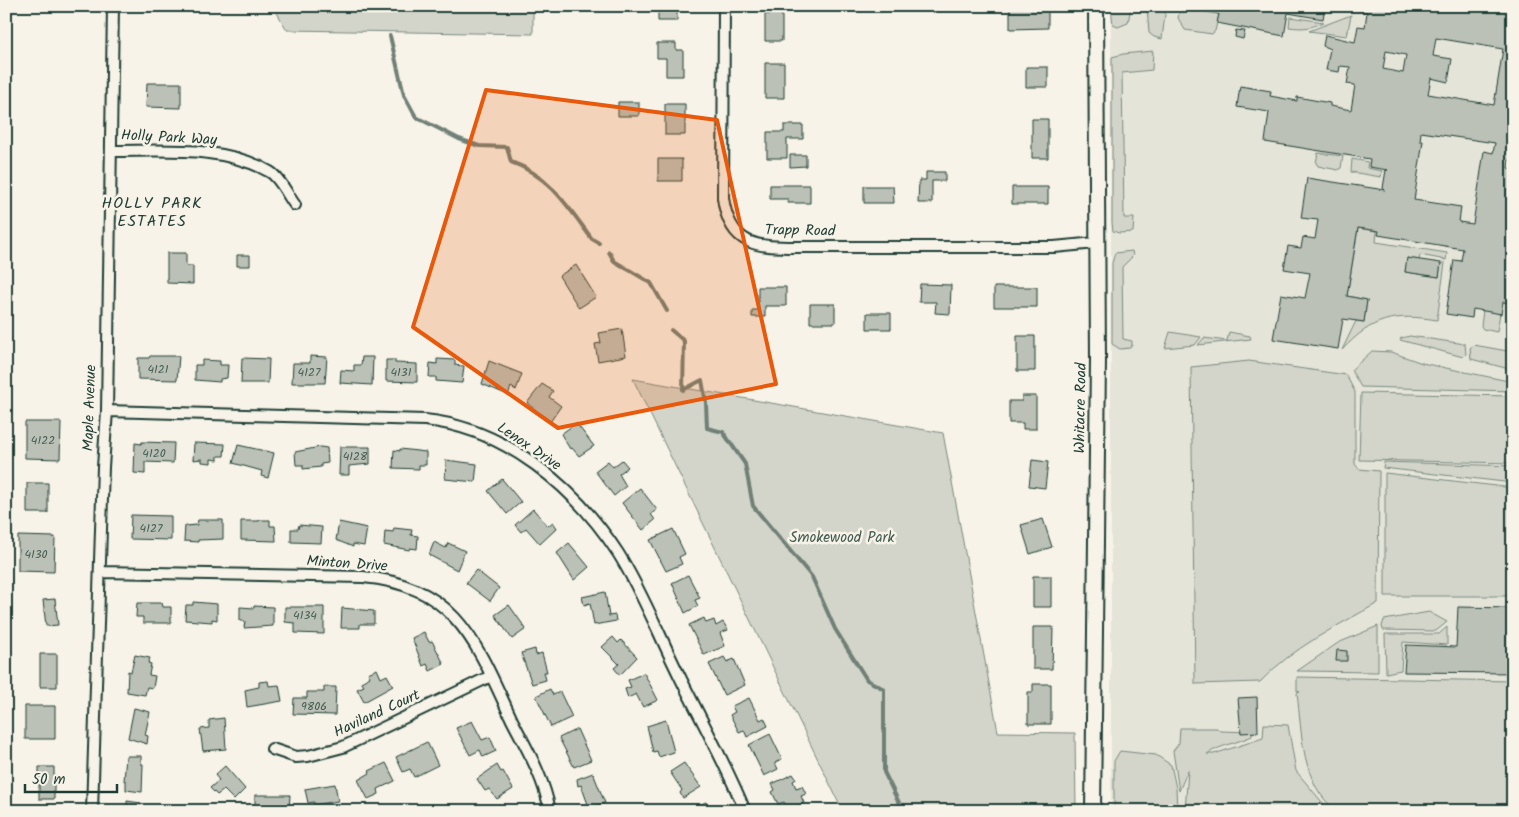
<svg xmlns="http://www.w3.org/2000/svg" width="1519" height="817" font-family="Kalam,sans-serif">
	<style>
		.built { fill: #e5e4d9 }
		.green { fill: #d3d5ca; stroke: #79897f }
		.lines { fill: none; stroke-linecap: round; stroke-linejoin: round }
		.stream { stroke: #6f8077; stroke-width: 4 }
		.building { fill: #bbc1b6; stroke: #1f3d34; fill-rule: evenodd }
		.street-casing { stroke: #1f3d34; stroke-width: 14 }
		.secondary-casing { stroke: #1f3d34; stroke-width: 18 }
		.street { stroke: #f7f3e8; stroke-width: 10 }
		.secondary { stroke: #f7f3e8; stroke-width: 14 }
		.marked { fill: #e8590c; fill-opacity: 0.2; stroke: #e8590c; stroke-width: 4; stroke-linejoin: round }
		.labels { text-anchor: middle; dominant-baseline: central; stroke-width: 5; stroke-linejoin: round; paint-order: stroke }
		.number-label { font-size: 12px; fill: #465e54 }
		.street-label { font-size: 15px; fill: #1f3d34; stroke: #f7f3e8 }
		.park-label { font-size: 15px; fill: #435b52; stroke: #f7f3e8 }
		.neighbourhood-label { font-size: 16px; letter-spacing: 1px; fill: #1f3d34; stroke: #f7f3e8 }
	</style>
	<rect width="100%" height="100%" fill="#f7f3e8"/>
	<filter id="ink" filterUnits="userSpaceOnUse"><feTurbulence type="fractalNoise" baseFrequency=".02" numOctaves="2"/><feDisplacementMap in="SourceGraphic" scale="10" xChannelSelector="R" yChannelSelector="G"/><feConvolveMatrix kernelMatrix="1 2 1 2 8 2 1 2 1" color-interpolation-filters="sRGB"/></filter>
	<g filter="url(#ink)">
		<!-- built -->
		<path class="built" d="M1111 6H1513V811H1111Z"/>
		<!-- green -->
		<path class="green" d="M273 6H533V34L287 30Z
			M1111 6H1131L1128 23 1118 27 1113 25Z
			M1147 6H1166L1162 39 1154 37 1149 33Z
			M1180 8 1219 14 1215 31 1212 34 1185 30 1178 18Z
			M1351 15 1347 36 1309 31Z
			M1290 17 1324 22C1310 28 1304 29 1289 27Z
			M1153 51 1152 70 1122 73 1124 218H1134L1133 232 1119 233 1113 231 1112 223V57L1123 54Z
			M1318 153 1343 156 1341 168 1338 170 1318 166 1316 163Z
			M1352 159 1368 162 1367 168 1382 171 1381 177 1351 172Z
			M1358 228 1377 231 1376 242 1447 253 1446 260 1420 255 1419 260 1407 258 1405 272 1439 277 1441 263H1445L1437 320C1394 313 1372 318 1342 350L1356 321 1364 322 1367 300 1347 296Z
			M1132 251 1133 256 1122 267 1123 339 1132 341V345L1130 348 1120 349 1112 344V263L1115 253Z
			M1483 310 1500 313 1497 332 1483 329 1481 326Z
			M1170 332 1201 337 1195 345 1165 348Z
			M1229 332 1250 336 1251 339 1198 345 1204 338 1227 341Z
			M1410 336 1465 344 1466 354 1463 357 1400 340 1401 338Z
			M1474 345 1513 352V370L1471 359 1470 348Z
			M1372 351 1391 352 1422 363 1513 382V391L1361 387 1351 370Z
			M1249 361 1346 375 1355 392V464L1359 469 1379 471 1378 603C1337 626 1292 648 1260 682L1195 684 1191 367Z
			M633 379 943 433 998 732 1075 733 1076 811H843Z
			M1361 393 1513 396V463L1359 460Z
			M1384 462 1513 466V483L1383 468Z
			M1385 473 1513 488V596H1385Z
			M1429 612 1447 622 1436 631 1383 630 1382 626 1384 620Z
			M1378 626V672L1297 671 1338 643Z
			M1447 627V645L1403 642 1401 670 1386 673 1385 634H1439Z
			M1297 677 1513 681V811H1337C1301 785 1302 733 1297 693L1300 692 1297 691Z
			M1264 724 1288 725 1296 771 1322 802 1333 811H1185L1188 770 1179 791 1173 751 1179 743 1180 728H1217L1220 731 1252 732V736C1237 743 1221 745 1207 754H1214L1263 738Z
			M1120 751 1156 755 1171 765 1176 788 1177 811H1114V761Z"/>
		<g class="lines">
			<!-- stream -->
			<path class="stream" d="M390 36 404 95 416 117 459 139 479 146 507 147 511 162C549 175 569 208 592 239L599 243
				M609 252 614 261 651 283 667 311
				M671 330 684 341 683 390 702 380 706 403 707 428 723 432 745 464 753 506 812 577 835 629 867 680 884 689V772L903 811"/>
		</g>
		<!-- building -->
		<path class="building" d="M658 6H677V21H658Z
			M1010 6H1048V28L1010 29Z
			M1325 6 1323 19 1288 13 1284 36 1217 23 1219 14 1174 7Z
			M1330 6H1513V161L1509 160 1508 168 1513 169V303L1503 302 1501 314 1473 309 1472 318 1446 314 1454 260 1461 261 1463 249 1378 235 1379 231 1358 228 1347 296 1367 300 1364 322 1343 319 1338 349 1273 339 1281 294 1305 298 1310 273 1284 269 1288 246 1301 248 1303 237 1315 239 1318 220 1301 218 1307 178 1385 190 1383 188 1386 170H1388L1369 167 1370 159 1265 142 1269 112 1237 107 1240 86 1271 91 1270 96 1297 101V97L1330 103V106L1351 110 1355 85 1347 84 1350 67 1340 66 1339 72 1326 70 1330 49 1323 46 1325 35 1355 42 1358 26 1365 27 1367 12ZM1436 38 1503 49 1494 105 1428 94 1431 78 1448 82 1452 59 1433 56ZM1386 51 1406 55 1403 73 1383 69ZM1421 132 1495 143 1493 153 1484 151 1473 224 1459 222 1461 207 1414 200 1423 141H1420Z
			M765 14H782V41H765Z
			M1236 30 1245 31 1243 39 1235 37Z
			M657 43H676V50H683V76H666V58H657Z
			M765 63H784V98H765Z
			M1026 67H1048V87H1026Z
			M147 83H181V108L146 107Z
			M618 102H639V116H618Z
			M665 104H685V135H665Z
			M1032 119H1048V158H1032Z
			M784 125H803V139H787V158H767V132H784Z
			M790 155H806V166L790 167Z
			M658 159H682V181H658Z
			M926 172H945V181H932V203H918L919 180H926Z
			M770 185H810V203H788V199H770Z
			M864 186H893L894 203H864Z
			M1012 187H1048V204H1012Z
			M167 253H186V266H193V284L167 283Z
			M237 255H250V266H237Z
			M1407 258 1441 263 1439 277 1405 272Z
			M576 265 596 297 579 308 559 276Z
			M920 284 951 285 950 314 935 313 936 302H919Z
			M758 287H786V306H765V317H752V310H758Z
			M994 287H1037V307H994Z
			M810 304H835V323H810Z
			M867 313H891V329H867Z
			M622 329 626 356 598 361 595 344 601 343 599 333Z
			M1017 336H1035V371H1017Z
			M150 356H179L177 380 138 379V358H149Z
			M310 356 327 357 325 383H292L293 363H310Z
			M362 357H373L372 385 340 383 341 370 354 371V365H361Z
			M242 358 269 359 268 383H241Z
			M437 359 455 360V365L464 366 462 383 436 381V377H429L430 363 437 364Z
			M202 360 220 361V365H228L227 378 220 379V382L195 380V365H202Z
			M386 360H395V363L417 364V382L386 381Z
			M489 361 522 374 516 390 511 387 508 395 482 384Z
			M542 384 553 391 549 397 561 406 550 422 527 403Z
			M1022 396H1036V429H1023V423H1009V401H1022Z
			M25 422H61L60 459 25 458Z
			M576 423 594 446 579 456 572 448 570 449 561 434Z
			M142 442 174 443 173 463 145 462V474L134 473 135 443 141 444Z
			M194 443 225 444 224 456H218V460L211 459V463L202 462V459L193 460Z
			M238 445 274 453 268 478 261 476 262 471 233 463Z
			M320 447 327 448 328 463 321 464V467L303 469V465H296L295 452Z
			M340 447H370V464L349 466V475H339Z
			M400 449 426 452V465H419V469L393 468 394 450 400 451Z
			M446 460 477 464 475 482 445 479Z
			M622 460 628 467 619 474 626 486 614 496 595 471 608 461 613 467Z
			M1032 460 1048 462 1045 488 1029 486Z
			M502 479 521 502 507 514 488 491Z
			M27 483H48V513H27Z
			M640 488 657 510 651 514 655 520 643 530 622 503Z
			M533 509 548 526 553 522 557 528 540 544 526 528 521 532 515 525Z
			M131 515 171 516V540L130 539Z
			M1043 519 1052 547 1030 554 1021 525Z
			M198 520H223V539L198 540V542L184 541 185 526 197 525Z
			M259 520H270V526H275L276 541 241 540V521H259Z
			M339 522 367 528 364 546 353 544V547L336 540Z
			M299 525 322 527 321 543 291 542V529H298Z
			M394 528 412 530 411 535 418 536 417 549 410 548 409 550 384 545 385 531 393 532Z
			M673 529 685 554 679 557 682 564 666 571 650 540Z
			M18 536 55 537 54 572 18 571Z
			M434 542 446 548 448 543 465 551 457 570 429 555Z
			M569 543 589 567 574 580 557 553Z
			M476 570 499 588 490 601 466 583Z
			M688 575 700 598 695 600 698 606 685 613 672 583Z
			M1033 576H1051V607H1033Z
			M605 592 609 616 615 615 616 621 594 625 590 603 584 605 582 597Z
			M55 599 58 625 46 626 43 600Z
			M193 602 217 604V620L212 619V622L185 620 186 605H193Z
			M137 603H162L163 607H171V623H143V617H136Z
			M509 605 526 629 512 639 495 615Z
			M254 606 273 607V626L244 628 245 621H240V607L254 608Z
			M285 607H324V634L295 633V623L285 622Z
			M1458 607 1513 608V673L1404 672 1406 645 1456 647Z
			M342 608 374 611V624H360V628H341Z
			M704 618 706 623 714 620 716 626 723 622 728 630 720 633 725 646 704 655 689 625Z
			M1033 627H1053L1052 669H1033Z
			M424 632 429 642 432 641 444 664 430 671 427 664 423 666 412 638Z
			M613 637 618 643 621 640 637 657 620 675 614 668 619 664 602 647Z
			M535 649 536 655 542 653 547 672H544L546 680 532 684 521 653Z
			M1337 650 1347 651V661H1336Z
			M40 654H57V687H40Z
			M135 655 150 658 148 663 151 664 149 675 155 676 153 688 147 687 145 695 127 692 128 671 131 672Z
			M724 657 727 662 734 659 745 685 724 695 709 664Z
			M377 669 381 678 387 675 393 686 364 702 357 689 364 686 361 682 370 677 368 673Z
			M644 673 658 700 643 707 636 694 628 698 625 689 631 687 628 680Z
			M268 681 269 686 279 685 282 701 247 707 245 690 259 687V682Z
			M1033 684H1051V724H1028V692H1033Z
			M324 687H336L335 715 293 714 294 698H307V692H324Z
			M550 689 553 695 560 692 572 717 551 727 536 696Z
			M1257 697 1258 732 1241 733 1238 698Z
			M749 698 760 720 764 718 768 726 747 737 744 730 739 732 730 715 735 712 732 706Z
			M25 706H55V739H25Z
			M134 708 150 712 145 735 148 736 147 744 128 738Z
			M224 718 226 749 203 751 200 729 209 728V720Z
			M666 720 674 752 659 757 657 751 653 752 647 726Z
			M472 721 482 740 490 737 496 751 483 757 480 750 470 755 456 728Z
			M577 729 591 760 574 767 559 738Z
			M770 734 782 759 775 763 778 769 764 776 749 745Z
			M427 742 438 765 414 777 410 769 403 772 396 757Z
			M126 756H141V764H143L142 792 126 790V781H124Z
			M386 763 395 781 378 789 379 794 368 799 358 780 370 773 369 771Z
			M684 763 701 787 683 798 680 793 682 790 670 772Z
			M497 765 501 772 503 771 513 789 497 799 489 789 485 791 477 779Z
			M225 766 245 789 234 800 224 790 217 795 210 788 219 780 215 775Z
			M39 767H54V799H39Z
			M593 773 605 803 589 807 581 785 578 786 577 779Z
			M793 774 796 779 793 781 796 788 802 786 806 794 801 796 804 803 788 810 784 802 778 804 772 792 775 790 772 784Z
			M335 784 338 801 314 805V802L308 803 305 789Z
			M255 795H290L289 811 255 810Z
			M127 801 141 803V811H127Z
			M706 802 710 811H689L688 810Z"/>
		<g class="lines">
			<!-- street casing -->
			<g class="street-casing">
				<path id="street" d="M724 6 723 198C730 248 759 247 800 247H1054L1096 243
					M112 151C163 151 224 145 270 172 280 178 288 196 295 205
					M107 411 425 420C505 428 575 487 618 553 642 591 659 635 679 675 701 720 726 764 745 811
					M101 572 363 577C457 585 477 645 512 720 527 749 544 778 550 811
					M272 749 296 757 308 756 343 747 491 676
					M92 811 103 467 107 411 113 6"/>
			</g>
			<!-- secondary casing -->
			<g class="secondary-casing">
				<path id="secondary" d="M1093 811 1098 360 1096 6"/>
			</g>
			<!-- street -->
			<use href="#street" class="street"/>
			<!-- secondary -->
			<use href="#secondary" class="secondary"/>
		</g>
	</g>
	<!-- marked area -->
	<path class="marked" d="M486 90 717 120 776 384 558 428 413 327Z"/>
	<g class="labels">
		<!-- number labels -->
		<g class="number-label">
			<text x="158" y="369">4121</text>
			<text x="309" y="372">4127</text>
			<text x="401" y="372">4131</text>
			<text x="43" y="440">4122</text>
			<text x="154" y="453">4120</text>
			<text x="355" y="456">4128</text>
			<text x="151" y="528">4127</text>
			<text x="36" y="554">4130</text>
			<text x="305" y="615">4134</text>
			<text x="314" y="706">9806</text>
		</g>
		<!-- street labels -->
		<g class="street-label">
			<text transform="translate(169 138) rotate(3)">Holly Park Way</text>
			<text transform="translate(800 231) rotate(1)">Trapp Road</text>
			<text transform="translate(90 408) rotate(-88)">Maple Avenue</text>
			<text transform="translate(1081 408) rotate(-89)">Whitacre Road</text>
			<text transform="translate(529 447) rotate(34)">Lenox Drive</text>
			<text transform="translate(347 564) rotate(4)">Minton Drive</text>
			<text transform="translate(377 714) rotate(-25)">Haviland Court</text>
		</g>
		<!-- park labels -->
		<g class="park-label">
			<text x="842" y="538">Smokewood Park</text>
		</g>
		<!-- neighbourhood labels -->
		<g class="neighbourhood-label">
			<text x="152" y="203">HOLLY PARK<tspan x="152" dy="18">ESTATES</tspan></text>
		</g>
	</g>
	<!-- margin -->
	<rect width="1519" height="817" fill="none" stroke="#f7f3e8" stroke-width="25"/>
	<rect x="12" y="12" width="1494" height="792" fill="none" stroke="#1f3d34" stroke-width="2" filter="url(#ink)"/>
	<!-- scale -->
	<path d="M25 784v8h92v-8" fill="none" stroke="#1f3d34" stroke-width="2.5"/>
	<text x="32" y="784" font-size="15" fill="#1f3d34" stroke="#f7f3e8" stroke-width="4" paint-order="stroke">50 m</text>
</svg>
